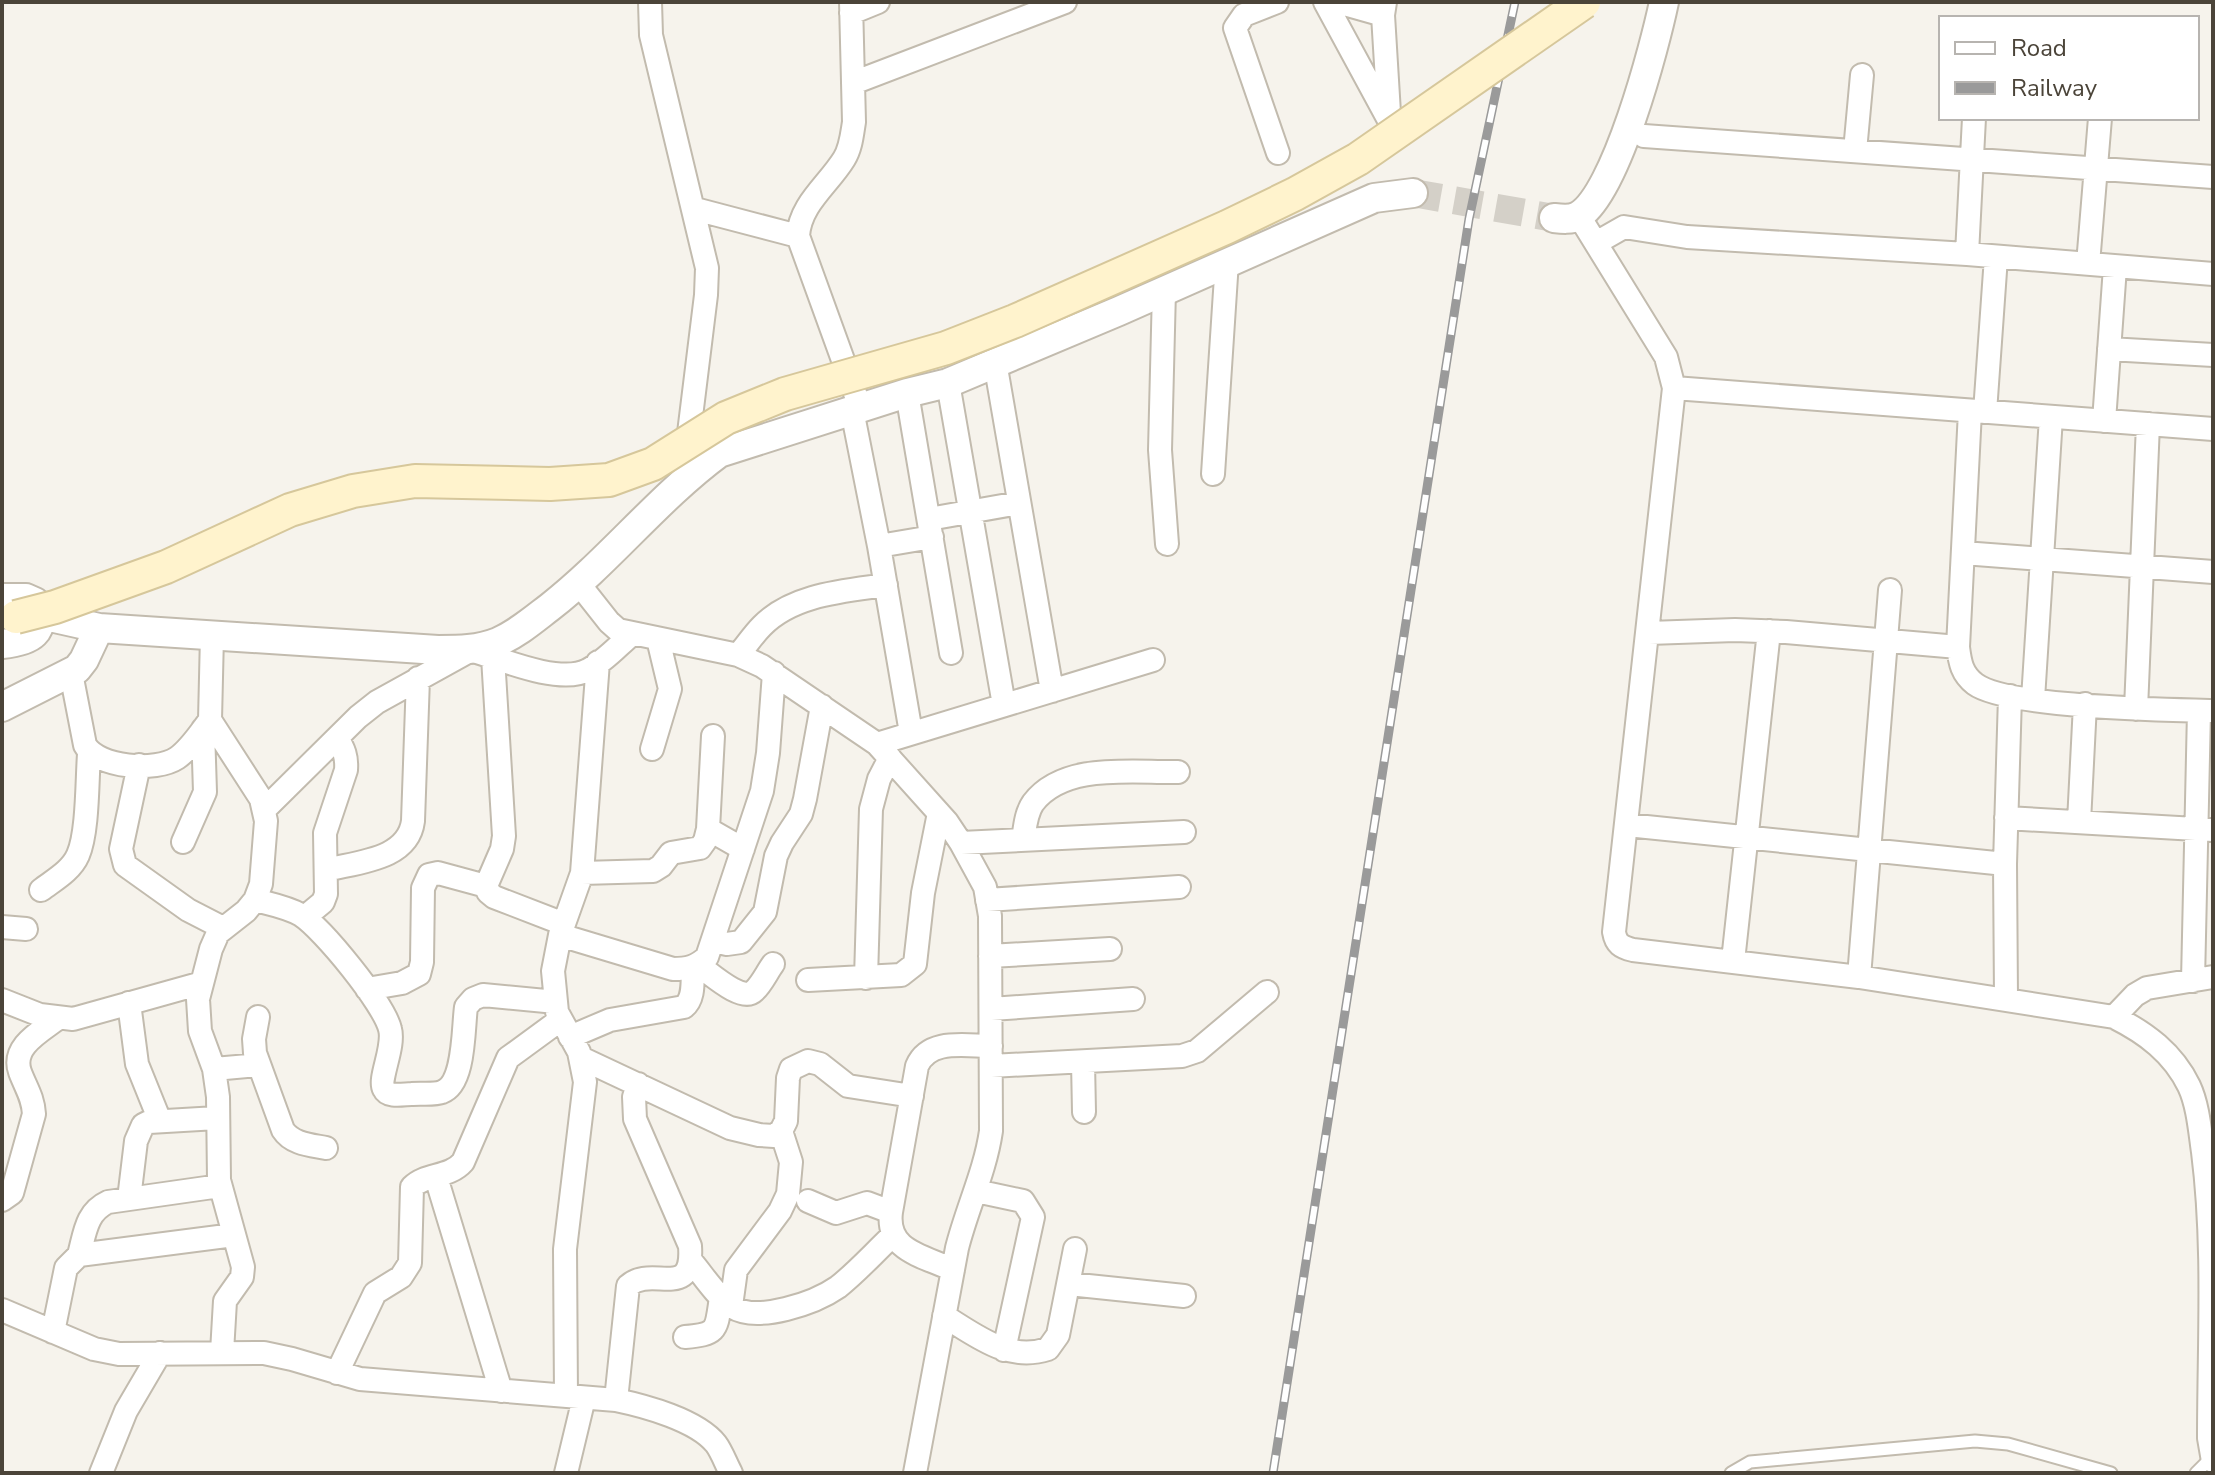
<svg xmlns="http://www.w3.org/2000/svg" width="2215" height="1475" font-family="'Nunito Sans',sans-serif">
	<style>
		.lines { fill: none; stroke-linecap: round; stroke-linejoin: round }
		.tertiary-tunnel { stroke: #d4d0c8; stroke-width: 28; stroke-dasharray: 28 14; stroke-linecap: butt }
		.service-casing { stroke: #c2bbae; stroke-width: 15 }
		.minor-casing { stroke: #c2bbae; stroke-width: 26 }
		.tertiary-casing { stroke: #c2bbae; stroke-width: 32 }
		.service { stroke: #fff; stroke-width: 11 }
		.minor { stroke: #fff; stroke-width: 22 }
		.tertiary { stroke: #fff; stroke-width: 28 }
		.rail-casing { stroke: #9a9a9a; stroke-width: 9 }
		.rail { stroke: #fff; stroke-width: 6; stroke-dasharray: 18; stroke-linecap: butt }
		.secondary-bridge-casing { stroke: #d6c79b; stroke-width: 36; stroke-linecap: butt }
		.secondary-bridge { stroke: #fff3cd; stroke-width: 32 }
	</style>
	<rect width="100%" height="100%" fill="#f6f3ec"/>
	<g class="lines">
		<!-- tertiary-tunnel -->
		<path class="tertiary-tunnel" d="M1413 193 1554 218"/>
		<!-- service casing -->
		<g class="service-casing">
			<path id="service" d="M1731 1473 1750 1462 1975 1441 2008 1444 2111 1473
				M2196 1473 2211 1458"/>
		</g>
		<!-- minor casing -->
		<g class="minor-casing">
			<path id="minor" d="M650 2 651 35 707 268 706 295 687 449
				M851 2 854 122C852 134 851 148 844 159 828 185 800 204 798 236L860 407
				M1277 2 1244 15 1235 28 1278 153
				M1325 2 1390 122
				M1337 2 1383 15
				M1385 2 1383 15 1389 113
				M851 13 878 2
				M853 83 1065 2
				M1644 136 2213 177
				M1855 151 1862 75
				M695 209 798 236
				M1579 216 1666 357 1674 388 1614 932C1616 944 1621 947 1633 950L1859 977 2114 1017C2146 1033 2173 1053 2189 1086 2198 1105 2200 1131 2203 1152 2215 1246 2209 1343 2209 1438L2213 1461
				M1596 243 1624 227 1687 237 1967 254 2213 274
				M1967 254 1974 118
				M2088 264 2100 118
				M1164 290 1160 450 1167 544
				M2109 349 2213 355
				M995 362 1052 691
				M948 383 1004 705
				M1674 388 2213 429
				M907 393 951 653
				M852 410 879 546 911 733
				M1970 411 1958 647C1960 663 1962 674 1975 684 2006 707 2168 710 2213 711
				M1985 412 1996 257
				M2104 421 2115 267
				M1213 474 1227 261
				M929 519 1019 503
				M879 546 932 537
				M1963 553 2213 572
				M579 584 609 622 618 630 738 655 762 666 877 744 947 822 961 843 985 887 990 916 991 1131C985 1172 967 1208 957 1248L915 1473
				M1649 633 1735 630 1786 632 1958 647
				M212 635 210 720 261 799 266 821 261 884 255 900 246 911 218 933 211 949 198 999 200 1031 214 1069 218 1097 219 1180 243 1267 242 1277 225 1301 222 1352
				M738 655C746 646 753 635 762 626 793 594 845 591 886 585
				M493 657 504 836 502 849 486 886 488 892 494 897 564 924
				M71 673 85 745C98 768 156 772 177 758 190 749 200 733 210 720
				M2033 699 2051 417
				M2136 709 2148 424
				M877 744 1153 660
				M652 749 670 689 658 639
				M139 765 121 849 125 865 188 910 223 928
				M265 809 358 717 377 702 471 650C500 659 560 685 588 670 604 662 619 645 632 634
				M2006 818 2213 830
				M2079 822 2085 704
				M1627 825 2005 864
				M708 829 743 849
				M1023 840C1025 827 1026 813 1033 803 1064 762 1133 773 1178 772
				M183 842 205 792 203 729
				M961 843 1184 832
				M326 870C357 862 408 860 413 821L418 678
				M582 873 653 871 661 866 671 853 700 848 705 841 708 829 713 736
				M41 890C54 880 71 871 78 855 88 832 87 781 89 754
				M255 900C270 904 287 907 301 915 323 929 384 1004 390 1029 395 1047 378 1079 384 1089 388 1098 404 1094 412 1094 421 1093 434 1095 442 1092 465 1084 463 1028 466 1007L473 999 483 995 556 1002
				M987 900 1179 887
				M305 917 323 902 326 894 325 833 346 770C347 757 344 749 337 738
				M2 927 26 929
				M560 935 673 969C688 969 696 967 707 957L762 791 768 753 774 673
				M714 941 727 944 741 942 765 912 776 856 782 843 801 814 805 799 822 706
				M990 956 1110 949
				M1733 961 1769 631
				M698 965C710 973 742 1003 754 991 762 984 767 972 773 964
				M1859 977 1890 590
				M866 978 871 809 879 779 890 758
				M808 980 901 975 915 964 923 893 939 813
				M2193 981 2199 711
				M367 989 402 983 419 974 422 962 423 888 429 875 438 873 486 886
				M2006 998 2005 864 2010 696
				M2 1000 40 1015 73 1019 202 983
				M129 1003 137 1064 160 1121
				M991 1009 1133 999
				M258 1017 254 1039 255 1053 283 1130C292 1144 311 1145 326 1148
				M2114 1017 2135 995 2147 988 2213 977
				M570 1037 610 1020 684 1007C695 998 692 980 693 967
				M581 1058 730 1128 759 1135 774 1136 781 1131 786 1121 788 1078 791 1069 808 1061 820 1064 848 1086 912 1096
				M1083 1062 1084 1112
				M991 1066 1182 1056 1197 1051 1267 992
				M214 1069 258 1065
				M436 1177 501 1391
				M976 1191 1023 1201 1033 1217 1004 1350
				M129 1199 136 1141 143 1125 149 1122 217 1118
				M2 1200 12 1193 34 1114C33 1097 26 1088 20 1072 11 1047 40 1032 57 1019
				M808 1201 836 1213 867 1203 891 1212
				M79 1255C85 1233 86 1212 108 1202L220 1186
				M691 1261C703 1275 716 1296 732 1307 758 1323 815 1303 838 1287 857 1272 874 1253 892 1236
				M953 1270C922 1255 886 1251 891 1212L917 1066C929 1038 965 1046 991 1046
				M1069 1284 1184 1296
				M731 1306 736 1270 780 1211 788 1194 791 1162 781 1131
				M2 1310 94 1349 119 1354 264 1353 292 1359 360 1379 616 1400C645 1406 697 1420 716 1444 722 1452 726 1464 731 1473
				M944 1316C977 1336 1008 1362 1048 1349L1058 1335 1075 1249
				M53 1332 66 1268 79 1255 234 1235
				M685 1337C719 1334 716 1330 721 1297
				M337 1373 375 1293 401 1277 410 1263 412 1187C426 1173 449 1178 463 1162L508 1058 560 1020
				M566 1396 565 1249 585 1082 579 1052 557 1012 553 971 560 935 582 873 598 662
				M616 1400 628 1286C651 1264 694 1302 690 1246L635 1119 634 1097 638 1084
				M101 1473 126 1411 160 1353
				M566 1473 584 1398"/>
		</g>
		<!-- tertiary casing -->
		<g class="tertiary-casing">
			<path id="tertiary" d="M1554 218C1562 219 1571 220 1578 216 1616 195 1655 45 1664 2
				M2 598H26L35 602C48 633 31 641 2 644
				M41 615 99 628 438 650C459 650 478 650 498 642 518 633 533 620 550 607 610 560 658 498 719 453L907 393 948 383 1119 311 1374 198 1413 193
				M2 707 77 669 84 660 99 628"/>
		</g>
		<!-- service -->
		<use href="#service" class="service"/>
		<!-- minor -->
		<use href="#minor" class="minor"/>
		<!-- tertiary -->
		<use href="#tertiary" class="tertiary"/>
		<!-- rail casing -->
		<g class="rail-casing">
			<path id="rail" d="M1273 1473 1469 219 1515 2"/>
		</g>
		<!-- rail -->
		<use href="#rail" class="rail"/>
		<!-- secondary-bridge casing -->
		<g class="secondary-bridge-casing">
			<path id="secondary-bridge" d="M16 617 55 607 166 567 290 510 353 491 415 481 550 484 609 480 653 464 726 418 785 394 946 348 1015 321 1227 227 1295 194 1358 159 1584 2"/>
		</g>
		<!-- secondary-bridge -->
		<use href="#secondary-bridge" class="secondary-bridge"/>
	</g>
	<!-- border -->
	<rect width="2215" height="1475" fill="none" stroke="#4b4439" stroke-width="8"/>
	<!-- legend -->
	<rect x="1939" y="16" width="260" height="104" fill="#ffffff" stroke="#b7b4b0" stroke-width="2"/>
	<rect x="1955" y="42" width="40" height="12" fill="#ffffff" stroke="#b7b4b0" stroke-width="2"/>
	<text x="2011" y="56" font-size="24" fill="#4b4439">Road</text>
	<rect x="1955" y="82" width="40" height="12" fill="#9a9a9a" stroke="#b7b4b0" stroke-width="2"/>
	<text x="2011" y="96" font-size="24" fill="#4b4439">Railway</text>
</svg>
